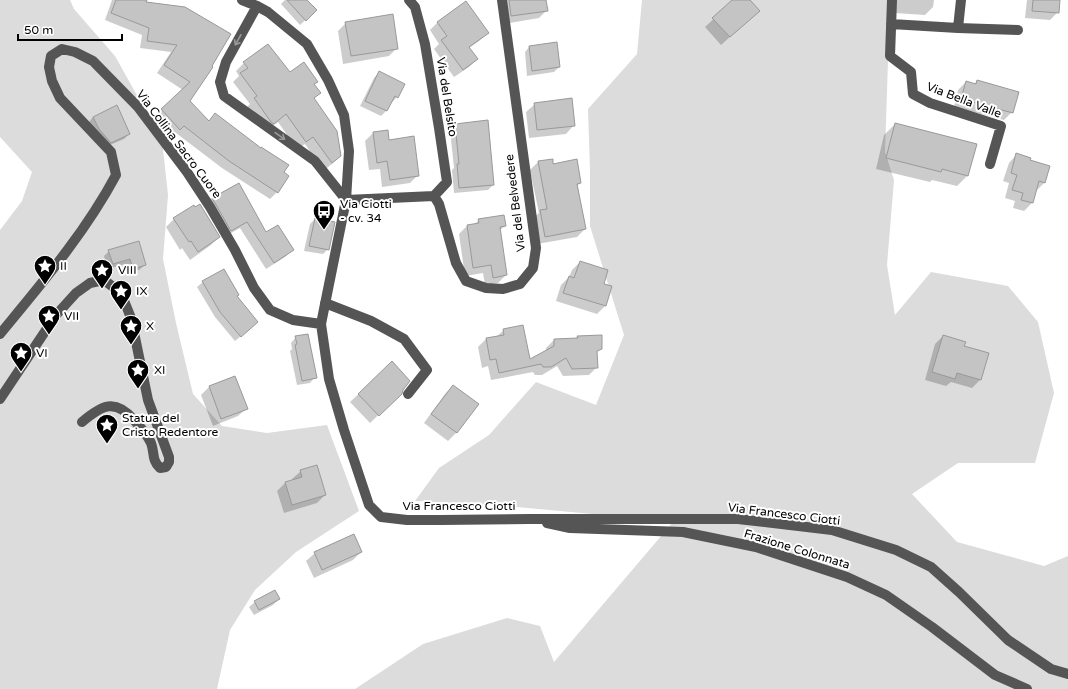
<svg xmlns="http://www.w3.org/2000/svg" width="1068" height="689" font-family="'Varela Round',sans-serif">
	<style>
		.green { fill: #dcdcdc }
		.shadow { fill: #0003 }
		.building { fill: #c4c4c4; stroke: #999 }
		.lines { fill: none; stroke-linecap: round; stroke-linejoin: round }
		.minor { stroke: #555; stroke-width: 10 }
		.oneway { stroke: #999 }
		.labels { text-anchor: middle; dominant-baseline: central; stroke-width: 4; stroke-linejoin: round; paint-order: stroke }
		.street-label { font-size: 12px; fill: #000; stroke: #fff }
		.poi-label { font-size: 12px; fill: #000; stroke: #fff; text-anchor: start }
	</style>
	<rect width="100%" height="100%" fill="#fff"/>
	<!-- green -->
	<path class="green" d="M0 0H70L74 9 115 56 162 140 168 195 163 259 176 323 193 394 222 426 267 433 327 425 359 511 296 552 255 590 230 630 217 689H0V230L22 201 32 172 0 137Z
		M642 0H890L885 152 894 180 887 265 895 315 931 272 1008 286 1038 322 1054 393 1035 463H958L912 494 957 542 1044 566 1068 556V689H355L423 644 507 618 540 626 554 662 673 522 582 513 495 505 415 501 439 468 489 435 536 382 596 405 624 335 590 226V171L588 109 637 54Z"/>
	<!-- shadow -->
	<path class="shadow" d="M112 0H146L145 3 229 35 189 101 208 122 215 114 277 192 270 199 222 168 176 133 172 137 154 117 183 90 157 73 171 52 140 48 142 35 105 20Z
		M285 0H306L316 10 300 25 281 4Z
		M498 0H545L547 10 539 18 503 24Z
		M734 0H748L750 19 721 45 705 27Z
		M896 0H934L933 7 925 15 895 13Z
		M1027 0H1059L1058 12 1050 20 1025 18Z
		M438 22 487 33 479 41 469 48 477 59 469 67 454 77 434 49 439 44 430 30Z
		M346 23 397 48 389 56 343 64 338 31Z
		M268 45 289 73 317 81 313 85V99L340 156 332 164 323 171 305 144 297 149 278 122 265 131 247 107 250 104 233 82 239 76 236 71 244 63Z
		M530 46 559 67 554 72 527 76 525 52Z
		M379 72 397 97 392 102H391L386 111 381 116 360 106 374 78Z
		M977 81 1012 112 1004 120 954 107 958 90 966 82 974 84Z
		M535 104 574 125 566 134 529 138 526 112Z
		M93 117 129 134 124 139 105 147 88 123Z
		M895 124 968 175 957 186 932 180 930 182 876 169 884 135Z
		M455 125 493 185 488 190 454 193 452 170 454 168 450 130Z
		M373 133 388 141 418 175 410 183 382 187 380 169 369 170 365 141Z
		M1017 154 1029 161 1044 183 1036 191 1032 203 1024 211 1013 208 1015 201 1005 198 1009 183 1003 181 1009 163Z
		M538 162 553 165 580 183 577 186 585 229 577 237 537 244 532 219 539 213 530 170Z
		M238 184 266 234 292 250 285 257 266 269 240 228 224 237 205 205 212 198Z
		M174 219 219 237 211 245 190 260 182 248 180 250 166 227Z
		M315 219 328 249 323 254 304 251 310 224Z
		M479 220 505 226 500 230 506 275 498 283 485 285 483 273 465 276 459 234 467 226 474 225Z
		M109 251 145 265 139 270 128 274 125 264 108 269 104 256Z
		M580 262 602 284 611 287 605 306 597 314 556 301 561 285 569 277 572 270Z
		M203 282 236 297 252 327 235 341 215 317 197 287Z
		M504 330 529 360 546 351V348L554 340 575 339 577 337 601 336V348L596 353 597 367 589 375 563 376 557 366 542 375H535L533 372 491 380 488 366 482 368 478 347 486 339 496 337Z
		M943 336 963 346 980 380 972 388 951 382 946 386 925 380 935 344Z
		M296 337 315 377 310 383 297 385 290 351 292 349 291 343Z
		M392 363V402L370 423 350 402Z
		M235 377 247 408 238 416 213 426 201 395 209 387Z
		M453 386 478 404 456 433 448 441 424 423 445 394Z
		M301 471 325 495 317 503 284 513 277 491 285 483 293 481 292 479Z
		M361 552 353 560 314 578 306 561 315 553Z
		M279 599 273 605 254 615 249 607 255 602Z"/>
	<!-- building -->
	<path class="building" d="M116 0H147L146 2 185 7 231 34 212 66 213 67 190 101 209 121 215 113 261 148V147L289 165 284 172 289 176 278 193 229 161 184 126 180 130 161 109 190 82 164 65 177 45 147 41 149 28 111 13Z
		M287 0H307L317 10 306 21Z
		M509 0H546L548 11 511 16Z
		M732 0H750L760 11 730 37 712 18Z
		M1033 0H1060L1059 13 1032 11Z
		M466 1 489 33 469 47 478 59 463 70 441 40 447 36 437 22Z
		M393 14 398 49 351 56 345 22Z
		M557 42 560 67 532 71 529 46Z
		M268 44 290 72 304 62 318 82 314 84 321 93 314 98 337 131 341 156 332 163 313 137 306 142 286 114 274 124 271 122 254 98 257 96 240 73 248 68 243 62Z
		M379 71 405 84 398 98 395 96 387 111 365 101Z
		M977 80 1019 92 1013 113 961 99 966 81 976 84Z
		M572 98 575 126 537 130 534 103Z
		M117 105 130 134 111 143 99 129 93 117Z
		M488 120 494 185 459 188 457 164H459L455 124Z
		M895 123 977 144 968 176 942 169 941 172 886 158Z
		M388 130 389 140 414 136 419 176 390 180 387 161 377 163 373 132Z
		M1016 153 1031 158 1030 160 1050 166 1045 183 1039 181 1033 203 1021 200 1023 193 1012 190 1017 175 1011 173Z
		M553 159V164L577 159 581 183 577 184 586 229 545 237 540 210 547 209 538 161Z
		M239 183 266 232 278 225 294 250 274 263 247 222 231 231 212 198Z
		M200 204 220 237 198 252 191 241 189 242 173 218 194 205 195 207Z
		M504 215 506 226 500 227 507 275 493 278 491 265 473 268 467 225 479 223 478 219Z
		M315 218 335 222 329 250 309 246Z
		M139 241 146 265 133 269 130 259 113 264 108 250Z
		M580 261 608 270 604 284 612 286 606 306 563 293 569 276 574 278Z
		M224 269 239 295 237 296 258 322 241 337 220 312 202 281Z
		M523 325 530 359 554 346V339L578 338 577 336 602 335V349L597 351 598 368 572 369 566 358 551 367H543L541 364 499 373 496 359 490 360 486 338 504 335 503 329Z
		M308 334 317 378 302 381 295 345 297 344 295 336Z
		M943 335 966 342 964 346 989 353 981 380 957 373 955 379 932 372Z
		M392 361 410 381 403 390 402 394 379 416 358 394Z
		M235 376 248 409 221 419 209 386Z
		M453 385 479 404 457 433 431 414Z
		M317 465 326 495 292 505 285 482 302 477 300 470Z
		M354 534 362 552 322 570 314 552Z
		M275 590 280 599 259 610 254 601Z"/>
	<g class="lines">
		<!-- minor -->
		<path class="minor" d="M242 0 257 6 268 12 307 44 328 80 344 115 349 151 346 200 321 324 329 379 344 430 369 505 381 517 407 520H440L529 519H738L832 530 896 550 931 567 959 592 1008 640 1051 669 1068 674
			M409 0 415 7 425 44 439 128 447 182 434 196
			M892 0 890 56 911 72 913 94 930 103 1001 126 990 164
			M257 6 226 62 220 82 224 96 315 161 346 200 434 196 439 204 456 263 466 281 486 288 503 289 520 284 533 268 536 248 502 0
			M891 24 958 28 1018 30
			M958 28 961 0
			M325 303 371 321 404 339 427 370 408 394
			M0 334C42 283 85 233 116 175L111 152 60 98 52 81 49 67 51 56 62 49 75 52 93 61 138 107 187 172 210 207 235 250 254 288 270 310 293 320 321 324
			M0 399 56 315 76 293 90 283 104 280 121 293 131 318 148 400 169 457V462L166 467 160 468C151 459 155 453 151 443 147 434 140 427 134 420 115 398 102 405 82 422
			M547 523 570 528 683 532 756 547 847 577 886 595 932 627 995 675 1027 689"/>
	</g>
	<!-- one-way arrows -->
	<defs><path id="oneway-shaft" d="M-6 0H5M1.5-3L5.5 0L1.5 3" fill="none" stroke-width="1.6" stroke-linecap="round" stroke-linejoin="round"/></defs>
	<g class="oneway">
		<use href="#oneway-shaft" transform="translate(238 40) rotate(119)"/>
		<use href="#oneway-shaft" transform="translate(280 136) rotate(35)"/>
	</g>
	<!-- icons -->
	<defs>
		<g id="bus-pin" transform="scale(1.15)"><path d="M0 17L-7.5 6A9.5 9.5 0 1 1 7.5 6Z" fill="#000" stroke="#fff"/><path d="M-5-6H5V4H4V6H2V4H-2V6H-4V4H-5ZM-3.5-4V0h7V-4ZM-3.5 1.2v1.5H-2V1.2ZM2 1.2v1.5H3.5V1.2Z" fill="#fff"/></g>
		<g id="sight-pin" transform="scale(1.15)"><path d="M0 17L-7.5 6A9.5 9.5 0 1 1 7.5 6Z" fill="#000" stroke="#fff"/><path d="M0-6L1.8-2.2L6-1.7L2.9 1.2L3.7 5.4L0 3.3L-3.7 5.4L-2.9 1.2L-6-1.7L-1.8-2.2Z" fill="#fff"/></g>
	</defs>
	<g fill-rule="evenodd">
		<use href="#bus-pin" x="324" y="211"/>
		<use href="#sight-pin" x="45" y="266"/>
		<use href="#sight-pin" x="102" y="270"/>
		<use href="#sight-pin" x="121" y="291"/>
		<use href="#sight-pin" x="49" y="316"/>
		<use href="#sight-pin" x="131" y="326"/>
		<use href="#sight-pin" x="21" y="353"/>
		<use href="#sight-pin" x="138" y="370"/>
		<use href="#sight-pin" x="107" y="425"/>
	</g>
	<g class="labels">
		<!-- street labels -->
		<g class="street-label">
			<text transform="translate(447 97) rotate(81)">Via del Belsito</text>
			<text transform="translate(964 100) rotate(21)">Via Bella Valle</text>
			<text transform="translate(179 144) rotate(53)">Via Collina Sacro Cuore</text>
			<text transform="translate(515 203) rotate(-97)">Via del Belvedere</text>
			<text x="459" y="506">Via Francesco Ciotti</text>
			<text transform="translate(784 514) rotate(7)">Via Francesco Ciotti</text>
			<text transform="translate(797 549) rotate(17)">Frazione Colonnata</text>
		</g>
		<!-- poi labels -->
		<g class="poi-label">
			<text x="340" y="204">Via Ciotti<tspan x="340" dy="14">- cv. 34</tspan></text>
			<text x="60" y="266">II</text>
			<text x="118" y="270">VIII</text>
			<text x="136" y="291">IX</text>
			<text x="64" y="316">VII</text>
			<text x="146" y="326">X</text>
			<text x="36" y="353">VI</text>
			<text x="154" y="370">XI</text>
			<text x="122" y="418">Statua del<tspan x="122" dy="14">Cristo Redentore</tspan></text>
		</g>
	</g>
	<!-- scale -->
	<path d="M18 34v6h104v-6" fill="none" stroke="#000000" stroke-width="2"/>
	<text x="24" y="34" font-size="12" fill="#000000" stroke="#ffffff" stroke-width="3" paint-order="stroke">50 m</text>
</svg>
